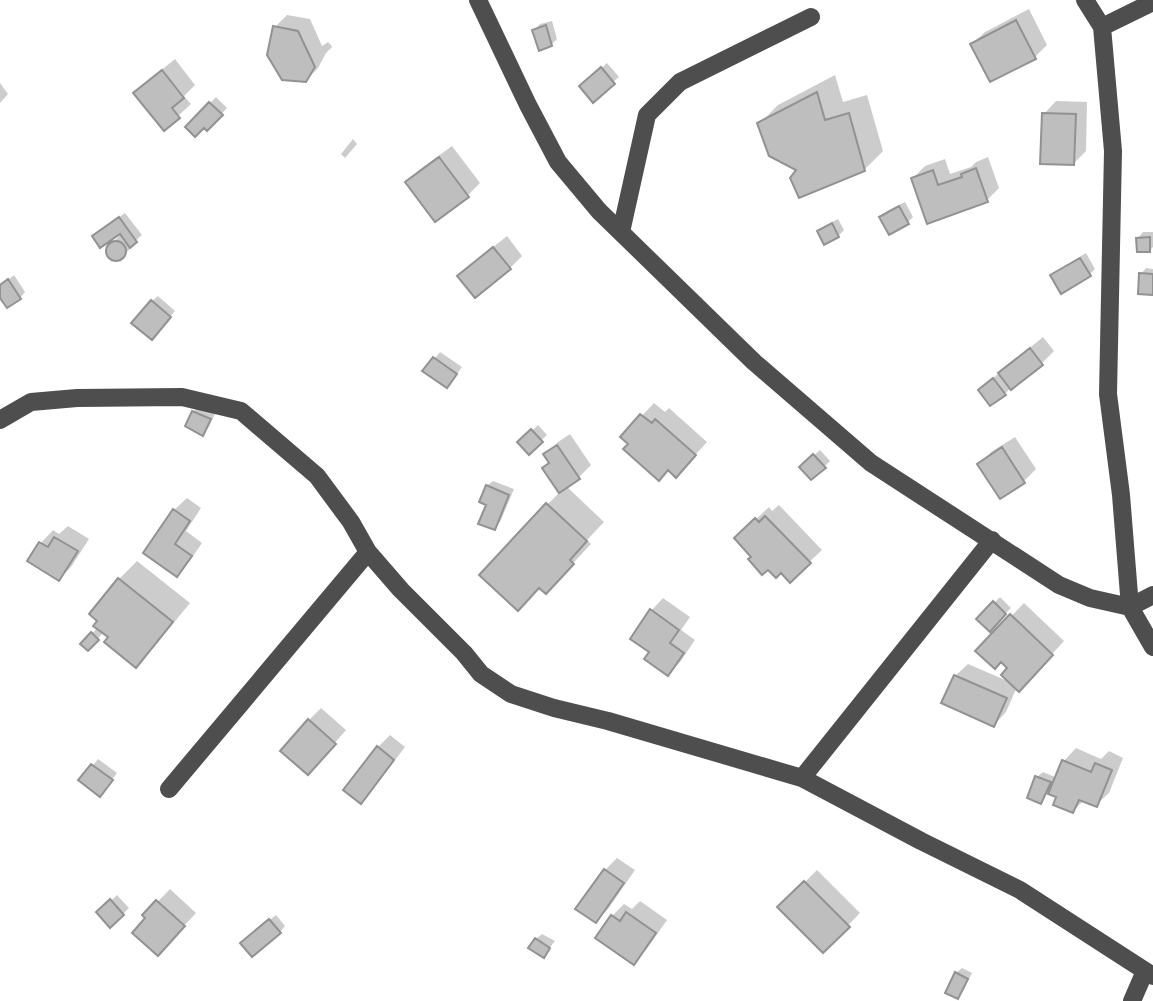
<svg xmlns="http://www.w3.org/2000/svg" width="1153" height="1001" font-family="Karla,sans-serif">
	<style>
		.shadow { fill: #0003 }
		.building { fill: #bebebe; stroke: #929292; stroke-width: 2 }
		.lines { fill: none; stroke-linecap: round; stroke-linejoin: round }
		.minor { stroke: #4e4e4e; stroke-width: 18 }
	</style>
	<rect width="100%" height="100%" fill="#fff"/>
	<!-- shadow -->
	<path class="shadow" d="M1029 9 1047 45 1035 57 972 44 985 32Z
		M287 15 310 19 322 46 328 42 331 45 332 47 326 53 318 68 305 81 275 27Z
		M552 21 557 39 551 45 534 30 540 24Z
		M175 59 195 85 184 96 191 104 164 129 136 93 148 81Z
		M607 63 619 77 613 82 587 81Z
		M835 75 843 102 867 95 883 151 864 170 798 169 759 124 778 105Z
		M0 83 8 94 0 103Z
		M216 97 227 108 207 129 204 126 187 127Z
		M1056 101 1087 102 1086 151 1073 164 1044 114Z
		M353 139 357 144 345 158 341 154Z
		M452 146 480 183 468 195 407 183 419 170Z
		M988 157 999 188 987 200 913 178 925 166 945 159 950 174 971 167 976 162Z
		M905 202 913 217 907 223 881 217 887 211Z
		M125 213 142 235 132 244 129 250 123 256 115 259 110 257 108 252 109 246 122 233 100 231Z
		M838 219 844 230 838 236 819 232 825 226Z
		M1143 232H1153V247L1150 250 1138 238Z
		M507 236 522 256 510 268 460 276 472 264Z
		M1086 253 1095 269 1090 274 1052 276 1058 270Z
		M1146 268 1153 269V293L1141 274Z
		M14 275 25 292 20 298 0 295V286Z
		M158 296 175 311 157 332 152 301Z
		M1043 337 1054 351 1042 363 1004 394 986 384Z
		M440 352 462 367 452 381 425 371Z
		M654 403 665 412 669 408 707 442 688 463 668 468 631 444 623 436Z
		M199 406 215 414 208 428 203 433 193 412Z
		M538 425 547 435 529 452 520 442Z
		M570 434 591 465 579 477 566 486 604 522 587 540 591 544 564 573 547 505 560 492 544 468 551 461 546 454 558 442Z
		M1015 437 1036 469 1024 481 1000 497 979 465 991 452Z
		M820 450 830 461 824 467H801Z
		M493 481 514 489 500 522 494 528 487 486Z
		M187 498 201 508 186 531 202 543 189 562 177 575 145 552 174 510Z
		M779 505 822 550 790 580 781 571 768 567 754 556 736 538 769 507 772 511Z
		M68 526 89 539 71 567 59 579 30 561 41 543 53 530 59 534Z
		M137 561 190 603 154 647 136 666 104 632 88 649 82 644 98 627 119 579Z
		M1000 597 1011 608 990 629 979 619Z
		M663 598 690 617 681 630 695 640 680 662 668 674 651 652V611Z
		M1024 603 1064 641 1031 677 1017 687 1006 712 994 725 955 676 968 664 1012 683 1010 668 1002 660 978 651Z
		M321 708 346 730 320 760 309 720Z
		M390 735 405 747 373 789 361 801 378 747Z
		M1076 748 1101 759 1109 751 1123 758 1109 793 1096 805 1084 800 1073 811 1058 796 1048 792 1041 802 1037 777 1043 772 1055 777 1064 761Z
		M98 759 117 773 105 789 81 780Z
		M617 858 635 870 608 909 596 921 605 870Z
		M817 870 860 913 823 951 780 907Z
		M170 889 196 913 170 941 145 915Z
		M117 895 129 908 111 926 99 912Z
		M640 901 667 920 646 950 634 963 612 916 624 904 632 909Z
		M276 915 285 926 280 932 248 937Z
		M542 934 555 941 543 956 536 939Z
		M962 968 972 973 963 991 958 997 956 973Z"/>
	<!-- building -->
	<path class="building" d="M1016 20 1036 59 990 82 970 44Z
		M546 25 552 46 539 51 532 30Z
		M273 26 298 31 315 67 306 82 282 80 267 55Z
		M601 67 615 84 593 103 579 86Z
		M162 70 184 98 172 108 180 118 164 131 133 93Z
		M817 92 825 120 849 113 865 171 799 198 790 178 796 170 769 156 757 123Z
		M209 102 223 115 207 131 204 128 195 137 185 127Z
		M1042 113 1076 114 1074 165 1040 164Z
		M439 157 469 197 435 222 405 182Z
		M976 168 988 202 927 224 911 178 933 170 938 185 962 177 961 174Z
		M899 206 909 224 889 235 879 217Z
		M119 217 137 242 130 248 120 234 100 248 92 236Z
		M832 223 839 237 824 245 817 231Z
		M1150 237V252H1137L1136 238Z
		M106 251a10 10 0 1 1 20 0a10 10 0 1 1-20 0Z
		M493 247 511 269 475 298 457 276Z
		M1080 258 1091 276 1061 294 1050 275Z
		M1139 273 1153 274V295L1138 294Z
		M8 279 21 299 7 308 0 298V285Z
		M151 300 171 317 152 340 131 323Z
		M1030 348 1043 365 1011 390 998 373Z
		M433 357 457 374 447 388 422 371Z
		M993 378 1006 395 990 406 978 390Z
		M192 411 211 419 203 436 185 426Z
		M640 414 652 423 655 419 696 455 676 478 668 470 659 481 623 449 628 444 620 437Z
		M531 429 543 442 529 455 517 442Z
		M557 445 580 479 559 493 542 468 549 463 543 454Z
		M1002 447 1025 483 1000 499 977 464Z
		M813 454 826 468 811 480 799 467Z
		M486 485 509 495 495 530 478 524 486 505 479 502Z
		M546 503 587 541 570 560 574 564 546 594 539 588 518 611 479 575Z
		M173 509 190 521 175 544 192 556 177 577 143 553Z
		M765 516 811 563 790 583 781 573 776 578 768 570 762 575 748 559 751 557 734 538 755 518 759 522Z
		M54 537 78 551 59 581 27 561 39 542 48 547Z
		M118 578 173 622 136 668 104 642 108 637 93 626 97 621 89 614Z
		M993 601 1006 614 990 632 976 619Z
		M650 609 679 630 670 643 684 653 668 676 644 659 649 652 630 639Z
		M1010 614 1053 655 1019 692 1001 675 1007 668 1001 662 995 669 975 651Z
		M91 632 99 640 88 651 80 644Z
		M954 675 1007 698 994 727 941 703Z
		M308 719 336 744 308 775 280 751Z
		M377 746 394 760 361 804 343 790Z
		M1062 760 1091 772 1095 763 1112 770 1097 807 1079 800 1073 813 1053 805 1056 797 1048 794Z
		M91 764 113 780 100 797 78 780Z
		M1035 776 1051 782 1041 804 1027 798Z
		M604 869 624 883 596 923 575 909Z
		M804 881 850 927 823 953 777 907Z
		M110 899 124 915 110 928 96 912Z
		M156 900 185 926 158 956 132 933 145 918 142 915Z
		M626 912 656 933 634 965 595 938 611 915 620 921Z
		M269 919 281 933 252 957 240 943Z
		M535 938 550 948 544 958 528 948Z
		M955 972 968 979 958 999 945 993Z"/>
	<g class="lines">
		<!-- minor -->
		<path class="minor" d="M478 0 528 105 558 162 599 211 754 362 871 463 1059 585 1090 598 1130 607 1153 595
			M1085 0 1102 27 1113 151 1108 394 1121 495 1130 607 1153 647
			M1102 27 1153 2
			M621 232 647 115 680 82 811 17
			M0 420 31 402 77 398 182 397 241 411 317 476 351 522 368 552 401 590 464 653 481 674 511 694 554 708 608 721 802 778 921 841 1020 890 1153 976
			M802 778 992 540
			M169 789 368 552
			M1132 1001 1145 971"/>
	</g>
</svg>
